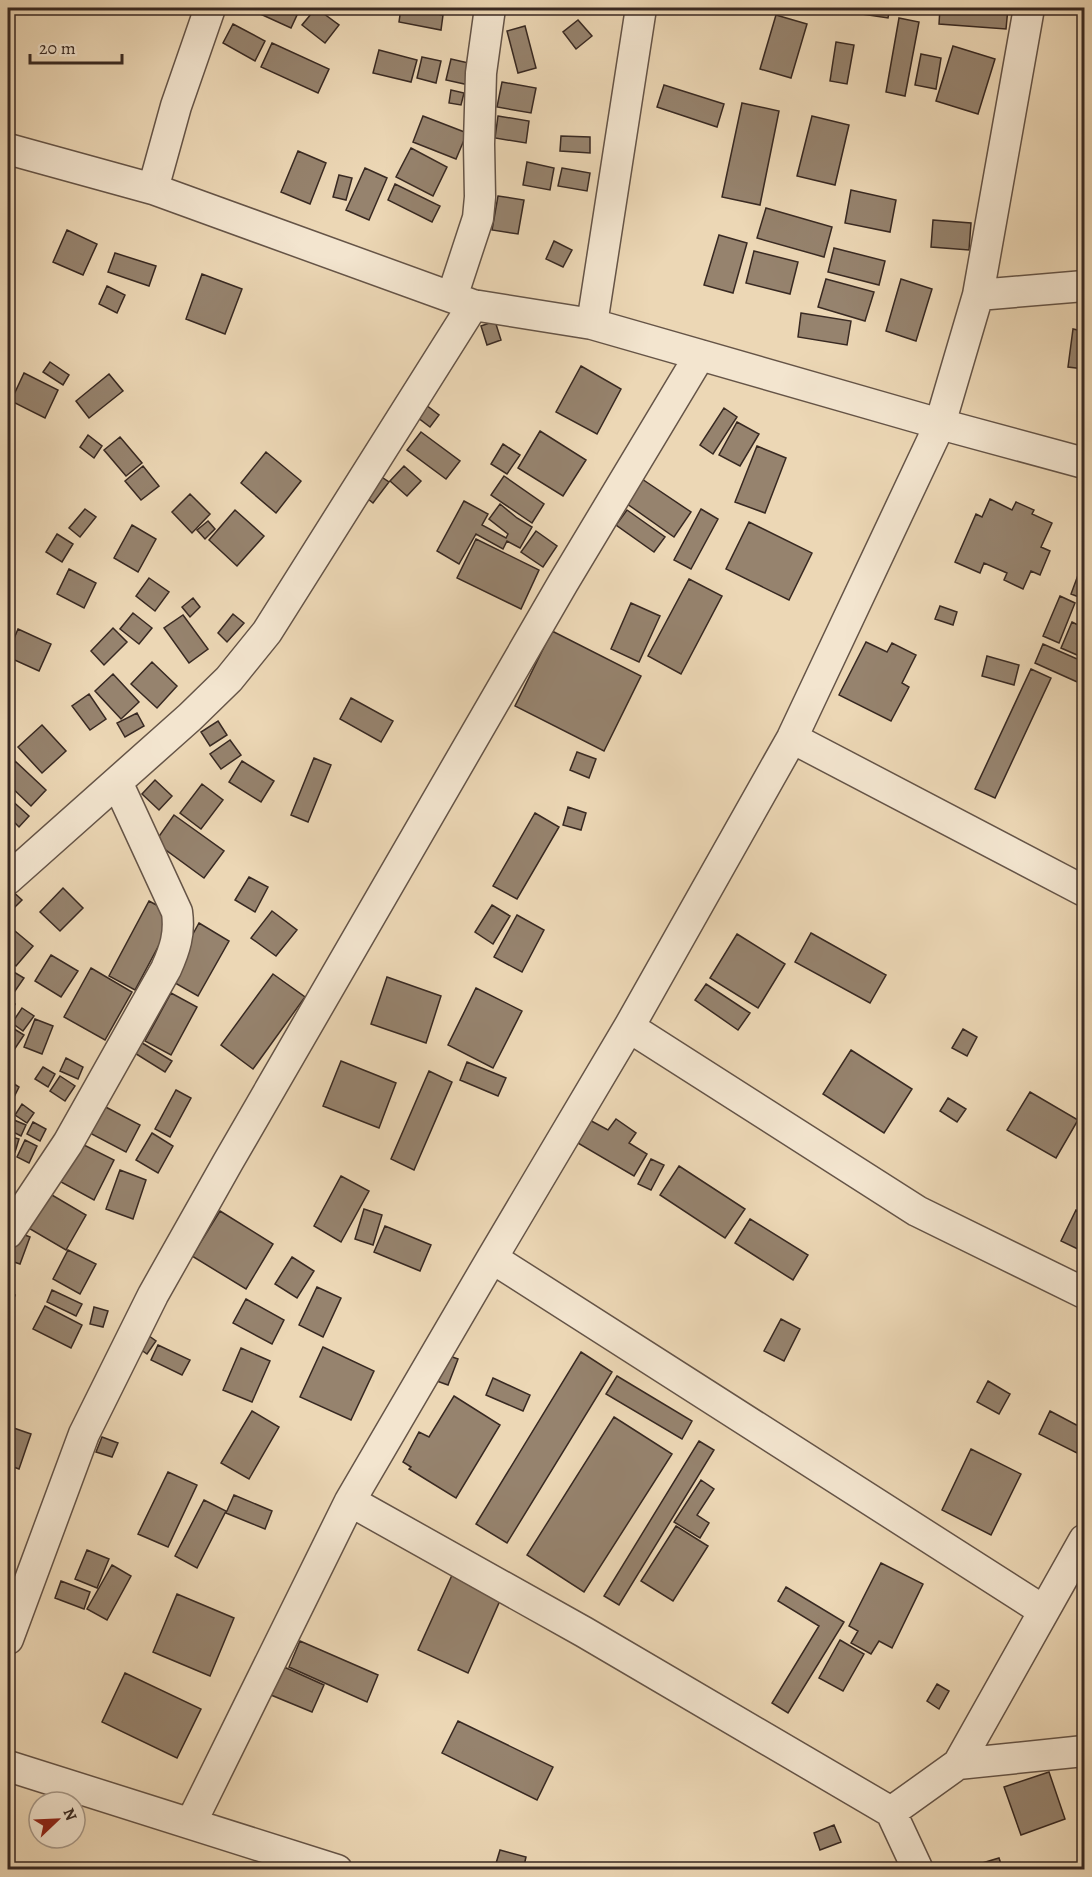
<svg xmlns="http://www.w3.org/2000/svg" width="1092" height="1877" font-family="Alegreya,serif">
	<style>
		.building { fill: #96836e; stroke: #382922; stroke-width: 1.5 }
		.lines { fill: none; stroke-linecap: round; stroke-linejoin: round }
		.street-casing { stroke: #655447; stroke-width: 33 }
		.street { stroke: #f3e5cf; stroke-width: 30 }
	</style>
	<rect width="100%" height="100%" fill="#ecd7b5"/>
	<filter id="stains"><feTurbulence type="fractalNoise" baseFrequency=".00333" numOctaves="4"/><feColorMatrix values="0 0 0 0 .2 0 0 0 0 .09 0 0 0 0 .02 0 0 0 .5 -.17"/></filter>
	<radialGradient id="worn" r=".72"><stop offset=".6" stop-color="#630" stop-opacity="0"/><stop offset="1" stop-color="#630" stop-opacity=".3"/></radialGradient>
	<!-- building -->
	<path class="building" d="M247 8H282L297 15 291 28Z
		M316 8 339 25 325 43 302 25Z
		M401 8 443 15 441 30 399 22Z
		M412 8H446L445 13Z
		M556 8H577L576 11 556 10Z
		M842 8H890L888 18 842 11Z
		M940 8H1008L1006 29 939 24Z
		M776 15 807 24 791 78 760 69Z
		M899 18 919 22 905 96 886 92Z
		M578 20 592 36 576 49 563 32Z
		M233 24 265 41 255 61 223 43Z
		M525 26 536 68 518 73 507 31Z
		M836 42 854 45 847 84 830 81Z
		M272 43 329 69 318 93 261 67Z
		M953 46 995 59 978 114 936 101Z
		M379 50 417 60 411 82 373 73Z
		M921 54 941 58 936 89 915 85Z
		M422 57 441 61 436 83 417 78Z
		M451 59 473 64 469 85 446 80Z
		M502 82 536 88 531 113 497 107Z
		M664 85 724 104 717 127 657 107Z
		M451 90 464 93 461 105 449 103Z
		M742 103 779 111 760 205 722 197Z
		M423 116 467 133 456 159 413 142Z
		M498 116 529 121 526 143 495 138Z
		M812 116 849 125 835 185 797 176Z
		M561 136 590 137V153L560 151Z
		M411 148 447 167 433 196 396 177Z
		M298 151 326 163 310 204 281 192Z
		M527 162 554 168 550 190 523 185Z
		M365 168 387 178 369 220 346 210Z
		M562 168 590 173 587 191 558 186Z
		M339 175 352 178 346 200 333 197Z
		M395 184 440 206 432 222 388 200Z
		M851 190 896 200 890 232 845 223Z
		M498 196 524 200 518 234 492 230Z
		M766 208 832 227 824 257 757 238Z
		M933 220 971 223 969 250 931 247Z
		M67 230 97 244 83 275 53 262Z
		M719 235 747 243 733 293 704 285Z
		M554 241 572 250 563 267 546 259Z
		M834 248 885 261 879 285 828 272Z
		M754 251 798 262 790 294 746 283Z
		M115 253 156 266 149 286 108 272Z
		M202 274 242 289 225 334 186 319Z
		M826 279 874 292 865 321 818 307Z
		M901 279 932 289 916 341 886 331Z
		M107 286 125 295 117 313 99 304Z
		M801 313 851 321 847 345 798 337Z
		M1084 315V369L1068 367 1073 329 1082 331Z
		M495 321 501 340 487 345 481 326Z
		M50 362 69 375 63 385 43 372Z
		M581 366 621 389 597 434 556 412Z
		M24 373 58 390 45 418 11 401Z
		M109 374 123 391 89 418 76 401Z
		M426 405 439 415 430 427 417 417Z
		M724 408 737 417 713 454 700 445Z
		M737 422 759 434 740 466 719 455Z
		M540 431 586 460 563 496 518 468Z
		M421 432 460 461 446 479 407 450Z
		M88 435 102 446 94 458 80 447Z
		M120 437 142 463 126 476 104 450Z
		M503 444 520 455 507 474 491 464Z
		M757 446 786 458 765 513 735 502Z
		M266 452 301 481 276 513 241 483Z
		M143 466 159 486 141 500 125 481Z
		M404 466 421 481 407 496 390 481Z
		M377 474 389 482 373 503 362 494Z
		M504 476 544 504 532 523 491 495Z
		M639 477 691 512 674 537 623 501Z
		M190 494 210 514 192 533 172 512Z
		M990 499 1012 510 1016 502 1034 510 1032 514 1052 523 1041 547 1050 551 1040 575 1031 571 1023 589 1004 580 1007 573 984 563 980 573 955 562 976 514 982 517Z
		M464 501 488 514 482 525 506 538 508 534 489 519 500 504 517 518 532 527 520 548 507 541 503 549 476 534 459 564 437 551Z
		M85 509 96 517 80 537 69 528Z
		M701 509 718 519 691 569 674 560Z
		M235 510 264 536 237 566 209 540Z
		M627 510 665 537 654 552 616 525Z
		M208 521 215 529 205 539 197 530Z
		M749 522 812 553 789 600 726 569Z
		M132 525 156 539 138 572 114 558Z
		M536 531 557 546 543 567 521 552Z
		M57 534 73 544 62 562 46 552Z
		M476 539 539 570 521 609 457 578Z
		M1084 559V599L1071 594Z
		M69 569 96 583 84 608 57 594Z
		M149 578 169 592 155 611 136 596Z
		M689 579 722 596 681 674 648 656Z
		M1060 596 1075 603 1059 643 1043 636Z
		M193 598 200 607 190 617 182 607Z
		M631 603 660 616 639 662 611 649Z
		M940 606 957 612 953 625 935 619Z
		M133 613 152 628 139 644 120 629Z
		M233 614 244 623 227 642 218 633Z
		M183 615 208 649 189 663 164 628Z
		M1072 622 1084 628V658L1061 648Z
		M113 628 127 642 104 665 91 651Z
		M18 629 51 644 39 671 8 657V653Z
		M552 631 641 676 604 751 515 706Z
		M866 642 887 652 892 643 916 655 902 683 909 687 891 721 839 695Z
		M1043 644 1084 662V685L1035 663Z
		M987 656 1019 665 1014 685 982 676Z
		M152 662 177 686 157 708 131 684Z
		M1031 669 1051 678 995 798 975 789Z
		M113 674 139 702 121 719 95 691Z
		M89 694 106 719 90 730 72 706Z
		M351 698 393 721 381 742 340 719Z
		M137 713 144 726 125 737 117 723Z
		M218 721 227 735 210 746 201 732Z
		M42 725 66 751 42 773 18 747Z
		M230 740 241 755 221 769 210 754Z
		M577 752 596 759 589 778 570 770Z
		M314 758 331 765 308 822 291 815Z
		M15 761 46 790 31 806 8 784V769Z
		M242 761 274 781 261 802 229 782Z
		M155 780 172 796 159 810 142 794Z
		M202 784 223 800 201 829 180 813Z
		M8 797 29 816 19 827 8 816Z
		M568 807 586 813 581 830 563 825Z
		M535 813 559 827 517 899 493 886Z
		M174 815 224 851 204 878 155 842Z
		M249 877 268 887 255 912 235 900Z
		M9 888 22 900 12 910 8 905V890Z
		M63 888 83 908 60 931 40 912Z
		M149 901 175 915 135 990 109 976Z
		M492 905 510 916 493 944 475 932Z
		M272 911 297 930 276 956 251 938Z
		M517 915 544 930 522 972 494 957Z
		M199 923 229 941 198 996 168 979Z
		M15 931 33 946 16 966 8 959V940Z
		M811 933 886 975 870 1003 795 962Z
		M737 934 785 964 758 1008 710 978Z
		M51 955 78 971 61 997 35 981Z
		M91 968 132 992 105 1040 64 1017Z
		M12 971 24 978 13 994 8 990V978Z
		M273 974 305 997 253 1069 221 1045Z
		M387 977 441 996 426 1043 371 1024Z
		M706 984 750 1013 738 1030 695 1000Z
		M476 988 522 1011 493 1068 448 1045Z
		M171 993 197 1007 171 1055 145 1041Z
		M8 1000 15 1004 8 1019Z
		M22 1008 34 1016 23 1031 12 1023Z
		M35 1019 53 1026 42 1054 24 1047Z
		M11 1027 24 1035 12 1053 8 1050V1032Z
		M963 1029 977 1037 967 1056 952 1048Z
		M139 1041 172 1061 165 1072 133 1052Z
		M851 1050 912 1089 884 1133 823 1094Z
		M66 1058 83 1067 78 1079 60 1071Z
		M341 1061 396 1083 379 1128 323 1106Z
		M467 1062 506 1078 498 1096 460 1080Z
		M43 1067 55 1074 48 1087 35 1079Z
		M429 1071 452 1082 414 1170 391 1159Z
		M60 1076 75 1086 65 1101 50 1091Z
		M8 1080 19 1087 13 1099 8 1097Z
		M176 1090 191 1098 170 1137 155 1129Z
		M1030 1092 1078 1120 1056 1158 1007 1130Z
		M948 1098 966 1109 957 1122 940 1111Z
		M22 1104 34 1113 27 1123 15 1115Z
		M100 1104 140 1125 126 1152 86 1131Z
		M584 1117 608 1130 616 1119 636 1133 629 1143 647 1154 634 1176 571 1139Z
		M14 1120 26 1125 21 1136 9 1130Z
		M33 1122 46 1129 40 1141 27 1134Z
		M152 1133 173 1146 158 1173 136 1160Z
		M8 1136 19 1139 15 1152 8 1150Z
		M25 1140 37 1146 29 1163 17 1157Z
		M80 1143 114 1160 94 1200 61 1182Z
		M651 1159 664 1165 651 1190 638 1184Z
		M679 1166 745 1209 725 1238 660 1195Z
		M120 1170 146 1180 133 1219 106 1209Z
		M341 1176 369 1191 341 1242 314 1226Z
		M40 1188 86 1215 66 1250 20 1223Z
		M364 1209 382 1215 373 1245 355 1239Z
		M1076 1210 1084 1214V1252L1061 1241Z
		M220 1211 273 1244 246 1289 192 1256Z
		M750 1219 808 1255 793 1280 735 1243Z
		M385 1226 431 1245 420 1271 374 1252Z
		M12 1230 30 1237 20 1264 8 1260V1243Z
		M68 1250 96 1264 80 1294 53 1279Z
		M292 1257 314 1271 297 1298 275 1284Z
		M317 1287 341 1298 323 1337 299 1325Z
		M52 1290 82 1304 76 1316 47 1302Z
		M8 1293 15 1295 8 1319Z
		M246 1299 284 1320 272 1344 233 1323Z
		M45 1306 82 1325 71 1348 33 1329Z
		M94 1307 108 1311 103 1327 90 1324Z
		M781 1319 800 1329 784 1361 764 1351Z
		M142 1331 156 1341 147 1354 133 1344Z
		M158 1345 190 1360 182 1375 151 1360Z
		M323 1347 374 1371 351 1420 300 1397Z
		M241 1348 270 1361 252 1402 223 1390Z
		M581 1352 612 1372 507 1543 476 1524Z
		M444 1354 458 1359 448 1385 434 1380Z
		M617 1376 692 1421 682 1439 606 1394Z
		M493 1378 530 1395 523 1411 486 1395Z
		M988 1381 1010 1394 999 1414 977 1402Z
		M454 1396 500 1425 456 1498 409 1469 411 1467 403 1462 419 1432 429 1437Z
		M252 1411 279 1427 249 1479 221 1463Z
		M1050 1411 1084 1429V1439L1077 1453 1039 1434Z
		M614 1417 672 1454 584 1592 527 1555Z
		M8 1426 31 1434 19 1469 8 1465Z
		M102 1437 118 1443 112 1457 96 1452Z
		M699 1441 714 1450 619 1605 604 1596Z
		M971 1449 1021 1474 991 1535 942 1510Z
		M168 1472 197 1485 168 1547 138 1534Z
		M701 1480 714 1489 697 1515 709 1523 700 1538 674 1522Z
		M234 1495 272 1511 265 1529 226 1513Z
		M204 1500 226 1511 197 1568 175 1556Z
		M676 1526 708 1546 673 1601 641 1581Z
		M87 1550 109 1559 97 1588 75 1579Z
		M881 1563 923 1584 892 1648 879 1641 871 1654 851 1643 858 1631 849 1626Z
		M112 1565 131 1576 107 1620 87 1609Z
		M453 1573 502 1596 468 1673 418 1650Z
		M61 1581 90 1592 84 1609 55 1598Z
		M786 1587 844 1622 788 1713 772 1703 819 1626 778 1601Z
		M177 1594 234 1618 210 1676 153 1652Z
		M840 1640 864 1654 843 1691 819 1678Z
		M300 1641 378 1675 367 1702 289 1667Z
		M284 1667 324 1685 312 1712 271 1695Z
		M125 1673 201 1709 177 1758 102 1722Z
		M937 1684 949 1691 939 1709 927 1701Z
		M458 1721 553 1767 537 1800 442 1753Z
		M1049 1772 1065 1819 1021 1835 1004 1787Z
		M834 1825 841 1842 820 1850 814 1833Z
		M500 1850 526 1857 523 1870H494Z
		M999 1858 1003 1870H973L972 1866Z"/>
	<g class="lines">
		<!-- street casing -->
		<g class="street-casing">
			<path id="street" d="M8 149 153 189 473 305 592 324 940 424 1084 463
				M153 189 176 106 210 8
				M978 295 1084 286
				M452 297 478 218 480 197 479 144 481 73 490 8
				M592 324 641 8
				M792 738 1084 891
				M8 879 190 717 229 679 267 632 473 305
				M629 1027 917 1211 1084 1293
				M8 1233 68 1143 166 969C175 949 180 934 177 912L117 782
				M492 1258 1044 1611
				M350 1501 584 1632 891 1812 918 1870
				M8 1639 84 1434 153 1295 228 1162 563 583 700 355
				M958 1764 1084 1751
				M8 1766 337 1870
				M891 1812 958 1764 1084 1540
				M191 1823 350 1501 492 1258 629 1027 792 738 940 424 978 295 1029 8"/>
		</g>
		<!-- street -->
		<use href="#street" class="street"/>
	</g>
	<!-- margin -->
	<rect width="1092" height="1877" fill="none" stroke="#ecd7b5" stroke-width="30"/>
	<rect x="9" y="9" width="1074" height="1859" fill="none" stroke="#382922" stroke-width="3"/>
	<rect x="15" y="15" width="1062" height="1847" fill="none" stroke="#382922" stroke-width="1.5"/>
	<!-- north arrow -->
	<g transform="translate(57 1820) rotate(67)"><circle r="28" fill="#f3e5cf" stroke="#a89a8a" stroke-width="1.5"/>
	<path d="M0-4.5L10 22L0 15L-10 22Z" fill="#8f2418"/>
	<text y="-9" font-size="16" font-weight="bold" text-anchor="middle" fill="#382922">N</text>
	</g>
	<!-- scale -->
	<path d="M30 54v9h92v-9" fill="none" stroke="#382922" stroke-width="3"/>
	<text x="39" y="54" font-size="18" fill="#382922" stroke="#f3e5cf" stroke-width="4.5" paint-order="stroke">20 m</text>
	<rect width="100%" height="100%" filter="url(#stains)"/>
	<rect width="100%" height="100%" fill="url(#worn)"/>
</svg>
